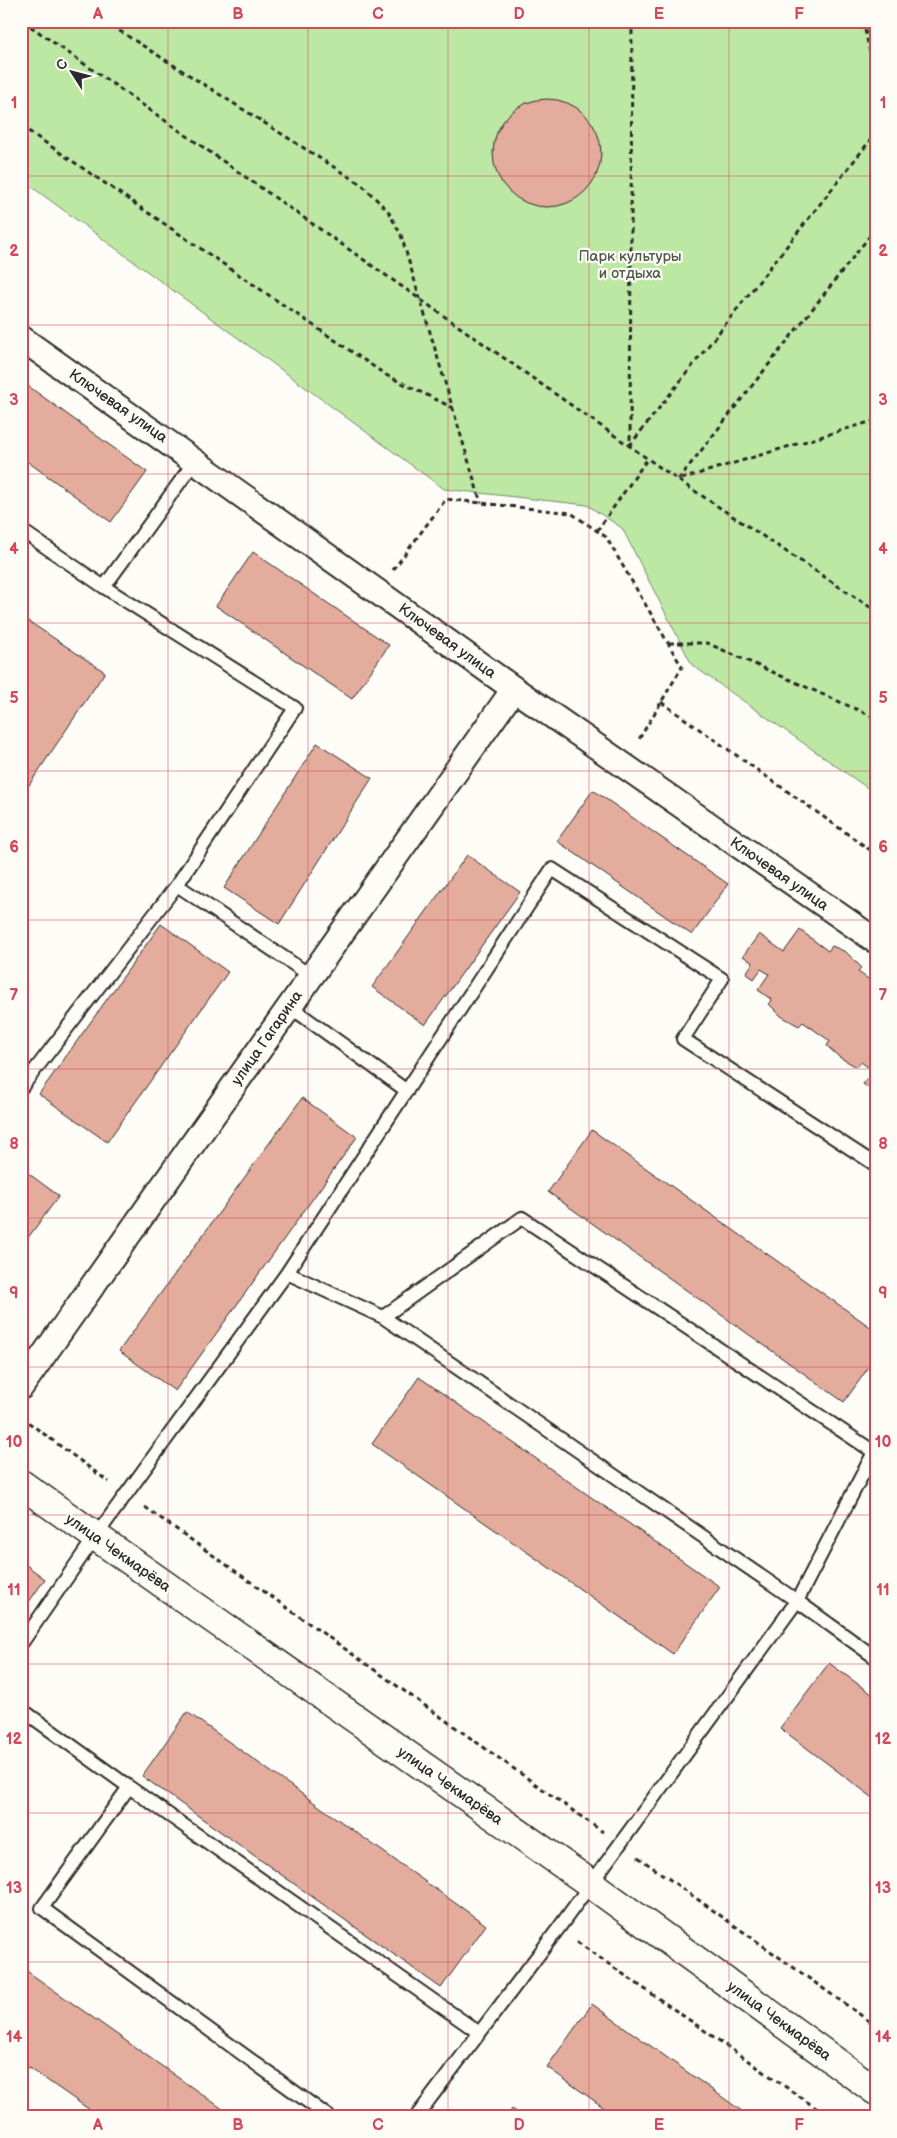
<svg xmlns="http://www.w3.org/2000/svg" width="897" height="2138" font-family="'Balsamiq Sans',sans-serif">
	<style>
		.green { fill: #bde8a4; stroke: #748a68 }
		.building { fill: #e4ac9c; stroke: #2b2b2b }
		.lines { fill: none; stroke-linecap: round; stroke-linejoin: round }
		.lane-casing { stroke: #2b2b2b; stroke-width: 16 }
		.street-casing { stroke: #2b2b2b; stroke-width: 28 }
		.secondary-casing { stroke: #2b2b2b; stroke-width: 31 }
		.path { stroke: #2b2b2b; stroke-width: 3; stroke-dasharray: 5 4; stroke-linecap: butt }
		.lane { stroke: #fdfcf7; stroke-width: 12 }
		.street { stroke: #fdfcf7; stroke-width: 24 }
		.secondary { stroke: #fdfcf7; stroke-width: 28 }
		.grid { fill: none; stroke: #d1495b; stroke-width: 1; stroke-opacity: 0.55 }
		.labels { text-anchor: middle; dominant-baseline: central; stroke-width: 4.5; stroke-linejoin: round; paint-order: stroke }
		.park-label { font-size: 15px; fill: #505a49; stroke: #fdfcf7 }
		.street-label { font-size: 15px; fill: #2b2b2b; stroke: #fdfcf7 }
		.neatline { fill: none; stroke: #d1495b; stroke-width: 2 }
		.grid-label { font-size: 16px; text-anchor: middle; font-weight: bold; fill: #d1495b }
	</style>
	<rect width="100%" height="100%" fill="#fdfcf7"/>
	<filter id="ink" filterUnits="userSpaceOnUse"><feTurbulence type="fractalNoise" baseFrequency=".02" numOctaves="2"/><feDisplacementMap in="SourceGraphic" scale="10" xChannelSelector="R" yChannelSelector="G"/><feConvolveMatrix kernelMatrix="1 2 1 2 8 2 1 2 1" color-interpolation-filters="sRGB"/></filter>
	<g filter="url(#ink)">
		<!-- green -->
		<path class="green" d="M21 21H876V794L692 665 622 528 587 505 444 489 21 179Z"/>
		<!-- building -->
		<path class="building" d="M493 153a54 54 0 1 1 108 0a54 54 0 1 1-108 0Z
			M21 381 147 472 111 522 21 457Z
			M253 552 389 645 352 699 216 606Z
			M25 619 105 672 21 797V624Z
			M317 743 372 778 279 924 224 888Z
			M593 790 728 884 692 935 557 841Z
			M467 855 520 892 425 1025 372 987Z
			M161 924 228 972 107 1142 39 1094Z
			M800 930 828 951 832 946 846 952 861 967 858 972 876 984V1087L873 1091 863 1084 873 1071 861 1062 857 1067 839 1057 827 1046 830 1041 803 1022 799 1026 781 1016 769 1004 772 1000 758 990 769 974 761 969 754 979 746 973 753 963 743 956 759 934 784 952Z
			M302 1098 357 1137 175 1391 119 1351Z
			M592 1130 876 1331V1357L844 1402 548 1192Z
			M21 1168 59 1196 21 1247Z
			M419 1377 720 1587 673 1654 372 1444Z
			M21 1561 45 1579 26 1606 21 1603Z
			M829 1663 876 1697V1800L780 1728Z
			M187 1712 486 1925 441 1988 142 1776Z
			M21 1967 234 2117H100L21 2062Z
			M592 2004 739 2109 751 2117H617L547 2067Z
			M512 2109 524 2117H507Z"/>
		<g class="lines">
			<!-- lane casing -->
			<g class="lane-casing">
				<path id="lane" d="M21 530 104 587 295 708 177 885 21 1088
					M104 587 195 461
					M177 885 311 976
					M289 1006 407 1091
					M287 1273 552 869 722 979 683 1039 876 1165
					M21 1644 95 1537 287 1273 383 1317 797 1601 874 1452 522 1218 383 1317
					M21 1709 129 1787
					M329 2117 42 1908 129 1787 478 2032
					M416 2117 558 1929 797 1601 876 1658"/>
			</g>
			<!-- street casing -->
			<g class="street-casing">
				<path id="street" d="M21 338 514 689 876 941
					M21 1387 514 689"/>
			</g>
			<!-- secondary casing -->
			<g class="secondary-casing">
				<path id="secondary" d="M21 1484 591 1884 876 2091"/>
			</g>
			<!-- path -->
			<path class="path" d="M23 21 678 480 876 611
				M104 21 362 185 388 211 401 235 481 503
				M632 21 630 445 876 133
				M863 21 876 79
				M21 126 386 375 453 408
				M876 228 678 480 876 420
				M597 531 648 458
				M393 570 446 499 571 513 606 537 682 667 638 741
				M669 643H707L876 718
				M661 702 876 854
				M21 1417 109 1482
				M145 1507 603 1832
				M638 1857 876 2026
				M577 1942 829 2117"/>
			<!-- lane -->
			<use href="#lane" class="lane"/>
			<!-- street -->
			<use href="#street" class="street"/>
			<!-- secondary -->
			<use href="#secondary" class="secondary"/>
		</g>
	</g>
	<!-- grid -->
	<path class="grid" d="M168 21V2117M308 21V2117M448 21V2117M589 21V2117M729 21V2117M21 176H876M21 325H876M21 474H876M21 623H876M21 771H876M21 920H876M21 1069H876M21 1218H876M21 1367H876M21 1515H876M21 1664H876M21 1813H876M21 1962H876"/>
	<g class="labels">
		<!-- park labels -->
		<g class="park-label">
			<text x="630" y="256">Парк культуры<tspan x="630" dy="17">и отдыха</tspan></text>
		</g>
		<!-- street labels -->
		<g class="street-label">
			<text transform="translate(118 406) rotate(35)">Ключевая улица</text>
			<text transform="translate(447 641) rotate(36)">Ключевая улица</text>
			<text transform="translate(779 874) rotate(35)">Ключевая улица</text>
			<text transform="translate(267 1038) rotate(-55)">улица Гагарина</text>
			<text transform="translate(118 1553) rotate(35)">улица Чекмарёва</text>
			<text transform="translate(450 1786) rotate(35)">улица Чекмарёва</text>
			<text transform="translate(779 2021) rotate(36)">улица Чекмарёва</text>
		</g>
	</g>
	<!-- margin -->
	<rect width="897" height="2138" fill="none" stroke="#fdfcf7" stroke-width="55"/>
	<!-- north arrow -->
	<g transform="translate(72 72) rotate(306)" stroke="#fdfcf7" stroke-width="4" paint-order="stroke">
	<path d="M0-4L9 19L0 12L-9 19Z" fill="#2b2b2b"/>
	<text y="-8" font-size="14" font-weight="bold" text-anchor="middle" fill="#2b2b2b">С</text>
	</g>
	<rect x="28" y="28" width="842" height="2082" class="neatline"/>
	<g class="grid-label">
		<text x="98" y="19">A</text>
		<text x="238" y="19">B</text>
		<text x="378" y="19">C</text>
		<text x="519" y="19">D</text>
		<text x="659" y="19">E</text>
		<text x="799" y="19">F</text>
		<text x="14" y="108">1</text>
		<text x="883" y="108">1</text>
		<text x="14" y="256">2</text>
		<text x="883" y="256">2</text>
		<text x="14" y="405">3</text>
		<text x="883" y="405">3</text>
		<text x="14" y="554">4</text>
		<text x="883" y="554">4</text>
		<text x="14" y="703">5</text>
		<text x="883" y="703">5</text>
		<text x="14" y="852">6</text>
		<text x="883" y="852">6</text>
		<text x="14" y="1000">7</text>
		<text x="883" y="1000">7</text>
		<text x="14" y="1149">8</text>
		<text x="883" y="1149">8</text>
		<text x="14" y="1298">9</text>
		<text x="883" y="1298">9</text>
		<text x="14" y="1447">10</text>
		<text x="883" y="1447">10</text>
		<text x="14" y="1595">11</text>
		<text x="883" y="1595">11</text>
		<text x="14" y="1744">12</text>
		<text x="883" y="1744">12</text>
		<text x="14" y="1893">13</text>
		<text x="883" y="1893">13</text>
		<text x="14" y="2042">14</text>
		<text x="883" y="2042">14</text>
		<text x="98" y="2130">A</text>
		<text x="238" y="2130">B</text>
		<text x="378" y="2130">C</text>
		<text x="519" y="2130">D</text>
		<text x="659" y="2130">E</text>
		<text x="799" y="2130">F</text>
	</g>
</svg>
